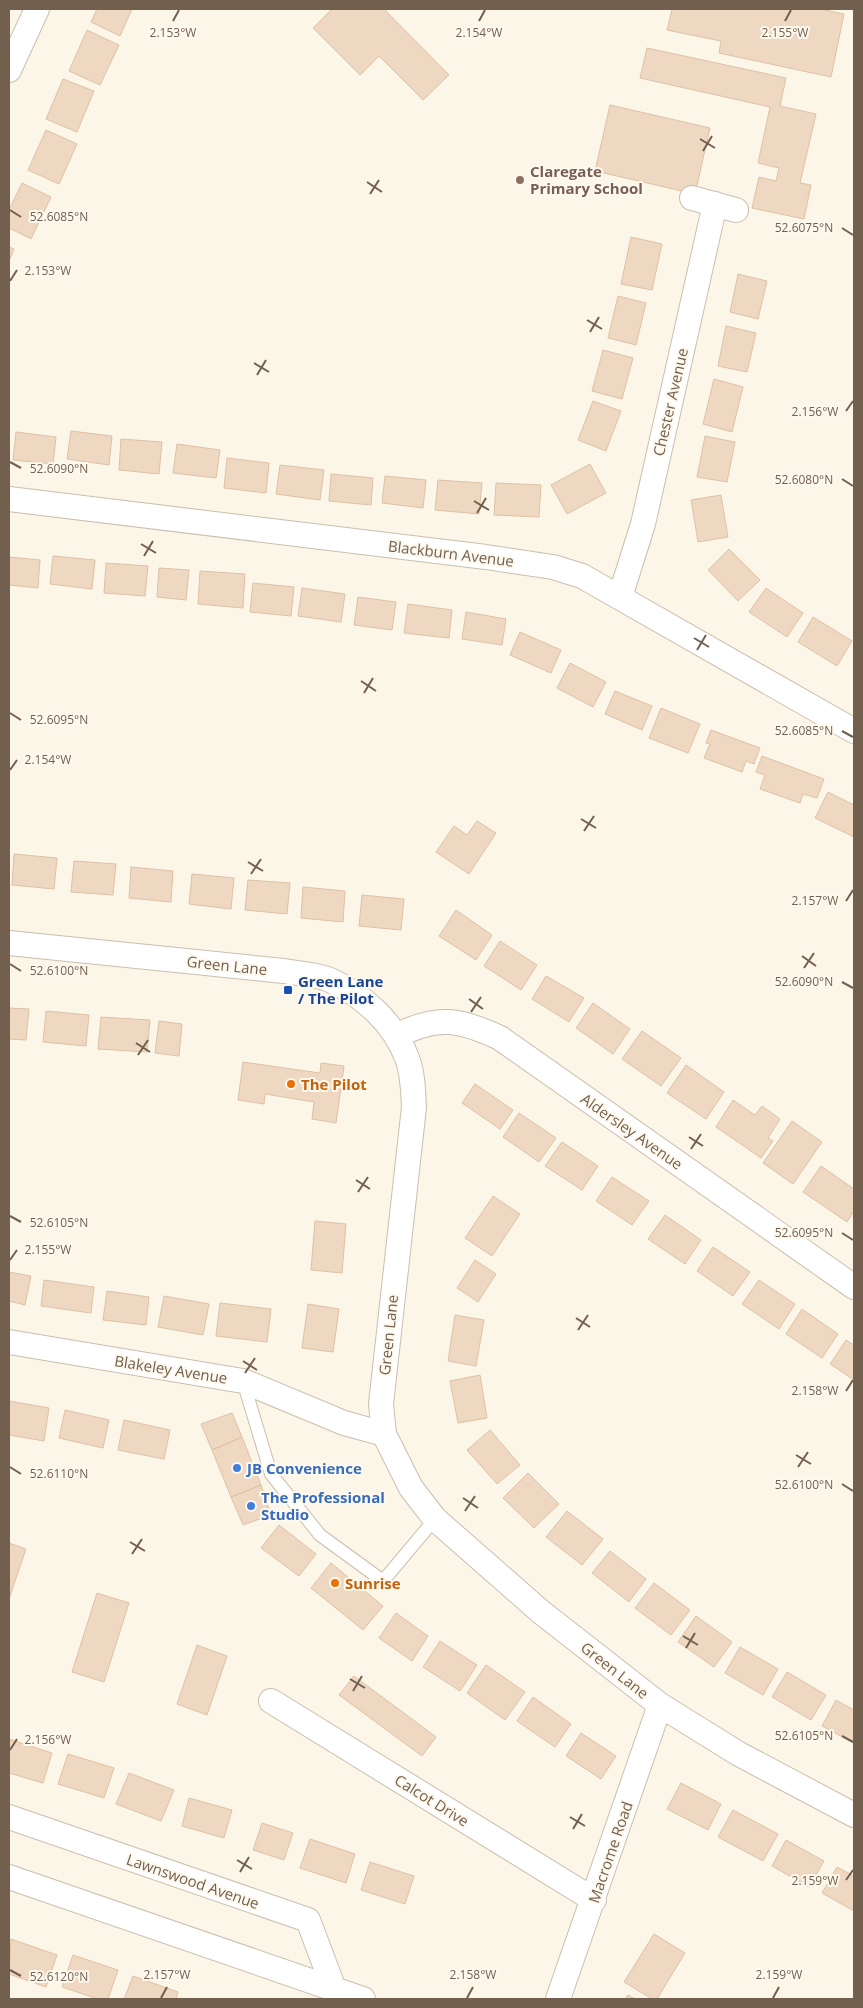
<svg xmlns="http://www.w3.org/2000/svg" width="863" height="2008" font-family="'Open Sans',sans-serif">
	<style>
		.building { fill: #eed8c2; stroke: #dfc1a4 }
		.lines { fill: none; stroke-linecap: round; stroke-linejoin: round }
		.service-casing { stroke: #ccbeaf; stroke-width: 14 }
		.minor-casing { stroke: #ccbeaf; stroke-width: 26 }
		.service { stroke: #fff; stroke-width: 12 }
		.minor { stroke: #fff; stroke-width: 24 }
		.ticks { fill: none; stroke: #735f4e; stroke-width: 2 }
		.education-dot { fill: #8d6e63; stroke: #fef9ee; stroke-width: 2 }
		.transit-dot { fill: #1a4fb4; stroke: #fef9ee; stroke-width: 2 }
		.food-dot { fill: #e8710a; stroke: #fef9ee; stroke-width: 2 }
		.shop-dot { fill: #3f7fe0; stroke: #fef9ee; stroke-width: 2 }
		.labels { text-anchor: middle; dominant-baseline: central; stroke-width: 4; stroke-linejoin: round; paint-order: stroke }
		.education-label { font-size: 15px; font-weight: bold; fill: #785e54; stroke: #fef9ee; text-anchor: start }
		.street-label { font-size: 15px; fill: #735f4e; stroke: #fef9ee }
		.transit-label { font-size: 15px; font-weight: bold; fill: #164399; stroke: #fef9ee; text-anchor: start }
		.food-label { font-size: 15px; font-weight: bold; fill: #c56008; stroke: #fef9ee; text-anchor: start }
		.shop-label { font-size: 15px; font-weight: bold; fill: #366cbe; stroke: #fef9ee; text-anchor: start }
		.ticks-label { font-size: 12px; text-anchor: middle; fill: #735f4e; stroke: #fef9ee; stroke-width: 4; stroke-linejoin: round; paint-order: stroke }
	</style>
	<rect width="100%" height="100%" fill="#fbf6e8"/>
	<!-- building -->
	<path class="building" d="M97 9H132L120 36 91 22Z
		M332 9H384L449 75 423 100 379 56 360 75 313 28Z
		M672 9H820L844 14 831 77 719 53 721 41 667 30Z
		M87 30 119 45 100 85 69 71Z
		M647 48 786 78 780 106 816 114 800 183 811 185 804 219 752 208 759 177 776 181 779 168 758 163 770 107 640 78Z
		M63 79 94 91 77 132 46 119Z
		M610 105 710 128 695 194 595 171Z
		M46 130 77 144 59 184 28 170Z
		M22 183 51 197 31 239 9 228V210Z
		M631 237 662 244 652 290 621 284Z
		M9 247 14 249 9 261Z
		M738 274 767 281 758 319 730 312Z
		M618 296 646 303 636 345 608 338Z
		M726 326 756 333 747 372 718 366Z
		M603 350 633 358 622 399 592 391Z
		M714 379 743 387 732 432 703 424Z
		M593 401 621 411 606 451 578 440Z
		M71 431 112 436 109 465 67 459Z
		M16 432 56 437 53 464 13 460Z
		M705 436 735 442 727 482 697 477Z
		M121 439 162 442 159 474 119 470Z
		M177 444 220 450 216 478 173 473Z
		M227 458 269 463 266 493 224 488Z
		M590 464 606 493 567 514 551 485Z
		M280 465 324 470 320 500 276 494Z
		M331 474 373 478 371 505 329 501Z
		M385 476 426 480 423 508 382 503Z
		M438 480 482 483 479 514 435 510Z
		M496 483 541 485 539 517 494 515Z
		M721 495 728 537 698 542 691 500Z
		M729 549 760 580 738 601 708 570Z
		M53 556 95 560 92 589 50 584Z
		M9 557 40 560 38 588 9 585Z
		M106 563 148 566 145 596 104 593Z
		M159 568 189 570 186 600 157 597Z
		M200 571 245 574 243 608 198 604Z
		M253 583 294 587 291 616 250 612Z
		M302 588 345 594 341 622 298 616Z
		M766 588 803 613 787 637 749 612Z
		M358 597 396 602 392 630 354 625Z
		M408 604 452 610 449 638 404 633Z
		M466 612 506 619 502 645 462 639Z
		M813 617 852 641 837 666 798 642Z
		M520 632 561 650 551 673 510 655Z
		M570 663 606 682 593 707 557 688Z
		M615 691 652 706 642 730 605 714Z
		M661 708 700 724 688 753 649 738Z
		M711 730 760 748 754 764 746 761 742 772 704 758 710 744 706 743Z
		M762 756 824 779 817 798 803 794 800 803 760 789 765 775 756 772Z
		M828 792 854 805V837L815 818Z
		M477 821 496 833 469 874 436 852 454 826 467 835Z
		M14 854 57 858 54 889 12 885Z
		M74 861 116 864 113 895 71 892Z
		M131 867 173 871 171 902 129 898Z
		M192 874 234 878 231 909 189 904Z
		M248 880 290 883 287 914 245 910Z
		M303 887 345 891 343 922 301 918Z
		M362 895 404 899 401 930 359 926Z
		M456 910 492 935 476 960 439 936Z
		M500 941 537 965 521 990 484 966Z
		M546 976 584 998 569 1022 532 999Z
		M593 1003 630 1029 613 1054 576 1028Z
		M9 1008 29 1009 26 1040 9 1039Z
		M46 1011 89 1015 86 1046 43 1042Z
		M101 1017 150 1020 147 1052 98 1049Z
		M159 1021 182 1024 179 1056 155 1053Z
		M642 1031 681 1058 661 1086 622 1059Z
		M243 1062 320 1073 321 1063 344 1066 336 1123 312 1119 314 1102 265 1094 264 1104 238 1100Z
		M686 1065 724 1092 706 1119 667 1093Z
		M475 1084 513 1110 500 1129 462 1103Z
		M733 1100 755 1115 762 1106 780 1119 768 1138 773 1141 761 1158 716 1127Z
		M519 1113 556 1138 539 1162 503 1137Z
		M792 1121 822 1142 793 1184 763 1163Z
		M562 1142 598 1166 582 1190 545 1166Z
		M821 1166 854 1189V1211L847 1222 803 1192Z
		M612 1177 649 1201 632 1225 596 1201Z
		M493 1196 520 1214 492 1256 465 1238Z
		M665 1215 701 1240 685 1264 648 1239Z
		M315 1221 346 1224 342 1273 311 1270Z
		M713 1247 750 1272 733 1296 697 1271Z
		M475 1260 496 1274 478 1302 457 1288Z
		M9 1272 31 1276 25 1305 9 1301Z
		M44 1280 94 1287 91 1313 41 1306Z
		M759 1280 795 1304 779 1329 742 1304Z
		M107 1291 149 1297 146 1325 103 1320Z
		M164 1296 209 1304 203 1335 158 1327Z
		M220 1303 271 1309 267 1342 216 1336Z
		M308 1304 339 1309 333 1352 302 1348Z
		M802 1309 838 1334 822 1358 786 1334Z
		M455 1315 484 1320 476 1366 448 1361Z
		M846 1340 854 1345V1380L830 1364Z
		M480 1375 487 1418 458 1423 450 1381Z
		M9 1401 49 1408 44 1441 9 1435Z
		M65 1410 109 1420 103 1448 59 1438Z
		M232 1413 242 1437 212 1450 201 1424Z
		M124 1420 170 1430 164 1459 118 1450Z
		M490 1430 520 1465 497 1484 467 1450Z
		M242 1437 261 1485 231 1497 212 1450Z
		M528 1473 559 1504 534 1528 503 1498Z
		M261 1485 271 1515 243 1525 231 1497Z
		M567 1511 603 1539 582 1565 546 1537Z
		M279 1525 316 1554 299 1576 261 1548Z
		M9 1543 26 1549 9 1599Z
		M610 1551 646 1579 629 1602 592 1573Z
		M331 1563 383 1606 363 1630 311 1588Z
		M654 1583 690 1610 671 1635 635 1608Z
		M97 1593 129 1603 104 1682 72 1672Z
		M396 1613 428 1636 412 1661 379 1638Z
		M696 1616 732 1642 714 1667 678 1642Z
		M440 1641 477 1665 460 1691 423 1667Z
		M197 1645 227 1656 207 1715 177 1704Z
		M740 1647 778 1669 763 1695 725 1673Z
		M486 1665 525 1692 505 1720 467 1693Z
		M787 1672 826 1695 811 1720 772 1697Z
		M354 1676 436 1737 422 1756 339 1695Z
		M533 1697 571 1724 555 1747 517 1721Z
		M836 1700 854 1710V1743L822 1726Z
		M581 1733 616 1756 601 1779 566 1756Z
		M9 1739 52 1753 43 1783 9 1773Z
		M68 1754 114 1768 104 1798 58 1784Z
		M129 1773 174 1790 161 1821 116 1804Z
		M681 1783 721 1804 708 1830 667 1809Z
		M189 1798 232 1810 224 1838 182 1826Z
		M733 1810 778 1834 763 1861 718 1837Z
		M262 1823 293 1833 284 1860 253 1850Z
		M310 1839 355 1854 346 1883 300 1868Z
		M786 1840 824 1861 809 1887 772 1866Z
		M370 1862 414 1876 405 1904 361 1890Z
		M837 1867 854 1876V1911L822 1893Z
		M654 1934 685 1953 657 1999H652L624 1982Z
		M11 1939 57 1955 46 1987 9 1974Z
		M73 1955 118 1970 108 1999H98L62 1987Z
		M133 1976 178 1992 176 1999H124Z
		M628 1995 635 1999H625Z"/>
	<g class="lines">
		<!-- service casing -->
		<g class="service-casing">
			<path id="service" d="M243 1381 271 1474 320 1535 383 1581 435 1519"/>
		</g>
		<!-- minor casing -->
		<g class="minor-casing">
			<path id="minor" d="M9 70 37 9
				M692 198 736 210
				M9 499 486 557 553 567 582 576 854 731
				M620 597 643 524 715 204
				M9 943 284 971C299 974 317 974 330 980 363 995 394 1023 407 1058 413 1073 413 1091 414 1107L381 1404 384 1434 411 1488 435 1519 541 1612 660 1705 739 1754 854 1815
				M396 1036C437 1015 460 1019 500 1038L854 1287
				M9 1342 243 1381 344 1423 384 1434
				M271 1701 594 1900
				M9 1817 308 1920 334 1989
				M9 1877 363 1999
				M558 1999 660 1705"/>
		</g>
		<!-- service -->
		<use href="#service" class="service"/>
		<!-- minor -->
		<use href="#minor" class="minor"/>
	</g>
	<!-- ticks -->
	<path class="ticks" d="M173 21 179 10M479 21 485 10M785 21 791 10M700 139 715 148M703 151 712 136M367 182 382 192M370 194 379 180M10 210 21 217M842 228 853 235M10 281 17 270M587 320 602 329M590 332 599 317M254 363 269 372M257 375 266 360M846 411 853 401M10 462 21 468M842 479 853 486M474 501 489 510M477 513 486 498M141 544 156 553M144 556 153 541M694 638 709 647M697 650 706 635M361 681 376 691M364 693 373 678M10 713 21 720M842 731 853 737M10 770 17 760M581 819 596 828M584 831 594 816M248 862 263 871M251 874 261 859M846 901 853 890M802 956 816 966M10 964 21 971M804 968 814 953M842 982 853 988M469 999 483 1009M471 1012 481 997M136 1043 150 1052M138 1055 148 1040M689 1137 703 1146M691 1149 701 1134M356 1180 370 1189M358 1192 368 1177M10 1216 21 1222M842 1233 853 1240M10 1260 17 1250M576 1318 590 1327M578 1330 588 1315M243 1361 257 1370M245 1373 255 1358M846 1391 853 1380M796 1455 811 1464M10 1467 21 1474M798 1467 808 1452M842 1484 853 1491M463 1498 478 1508M465 1511 475 1496M130 1542 145 1551M132 1554 142 1539M683 1636 698 1645M686 1648 695 1633M350 1679 365 1688M353 1691 362 1676M842 1736 853 1742M10 1750 17 1739M570 1817 585 1826M573 1829 582 1814M237 1860 252 1869M240 1872 249 1857M846 1880 853 1870M10 1970 21 1976M161 1998 167 1987M467 1998 473 1987M773 1998 779 1987"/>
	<!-- markers -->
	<circle class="education-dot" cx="520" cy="180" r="5"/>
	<rect class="transit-dot" x="283" y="985" width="10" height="10" rx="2.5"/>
	<g class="food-dot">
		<circle cx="291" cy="1084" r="5"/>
		<circle cx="335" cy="1583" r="5"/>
	</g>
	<g class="shop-dot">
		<circle cx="237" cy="1468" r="5"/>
		<circle cx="251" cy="1506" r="5"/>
	</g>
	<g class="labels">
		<!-- education labels -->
		<g class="education-label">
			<text x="530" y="171">Claregate<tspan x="530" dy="17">Primary School</tspan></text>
		</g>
		<!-- street labels -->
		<g class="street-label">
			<text transform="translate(670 402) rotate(-77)">Chester Avenue</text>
			<text transform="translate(451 553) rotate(7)">Blackburn Avenue</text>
			<text transform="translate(227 965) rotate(6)">Green Lane</text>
			<text transform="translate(632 1131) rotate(35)">Aldersley Avenue</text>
			<text transform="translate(388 1335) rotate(-84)">Green Lane</text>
			<text transform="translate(171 1369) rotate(9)">Blakeley Avenue</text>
			<text transform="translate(615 1670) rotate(38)">Green Lane</text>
			<text transform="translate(432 1800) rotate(32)">Calcot Drive</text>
			<text transform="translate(610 1852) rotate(-71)">Macrome Road</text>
			<text transform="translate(193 1881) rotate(19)">Lawnswood Avenue</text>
		</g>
		<!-- transit labels -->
		<g class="transit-label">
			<text x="298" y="981">Green Lane<tspan x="298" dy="17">/ The Pilot</tspan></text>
		</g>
		<!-- food labels -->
		<g class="food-label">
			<text x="301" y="1084">The Pilot</text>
			<text x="345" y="1583">Sunrise</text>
		</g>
		<!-- shop labels -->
		<g class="shop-label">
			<text x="247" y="1468">JB Convenience</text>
			<text x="261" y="1497">The Professional<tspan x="261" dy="17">Studio</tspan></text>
		</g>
	</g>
	<g class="ticks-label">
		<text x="173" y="37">2.153°W</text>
		<text x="479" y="37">2.154°W</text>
		<text x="785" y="37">2.155°W</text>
		<text x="59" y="221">52.6085°N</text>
		<text x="804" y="232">52.6075°N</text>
		<text x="48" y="275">2.153°W</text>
		<text x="815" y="416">2.156°W</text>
		<text x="59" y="473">52.6090°N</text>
		<text x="804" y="484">52.6080°N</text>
		<text x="59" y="724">52.6095°N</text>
		<text x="804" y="735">52.6085°N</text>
		<text x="48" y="764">2.154°W</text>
		<text x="815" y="905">2.157°W</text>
		<text x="59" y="975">52.6100°N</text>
		<text x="804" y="986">52.6090°N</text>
		<text x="59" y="1227">52.6105°N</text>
		<text x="804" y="1237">52.6095°N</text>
		<text x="48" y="1254">2.155°W</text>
		<text x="815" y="1395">2.158°W</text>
		<text x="59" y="1478">52.6110°N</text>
		<text x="804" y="1489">52.6100°N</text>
		<text x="804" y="1740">52.6105°N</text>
		<text x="48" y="1744">2.156°W</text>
		<text x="815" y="1885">2.159°W</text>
		<text x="167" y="1979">2.157°W</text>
		<text x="473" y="1979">2.158°W</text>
		<text x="779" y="1979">2.159°W</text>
		<text x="59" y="1981">52.6120°N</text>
	</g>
	<!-- border -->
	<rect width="863" height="2008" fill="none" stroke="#735f4e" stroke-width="20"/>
</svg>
